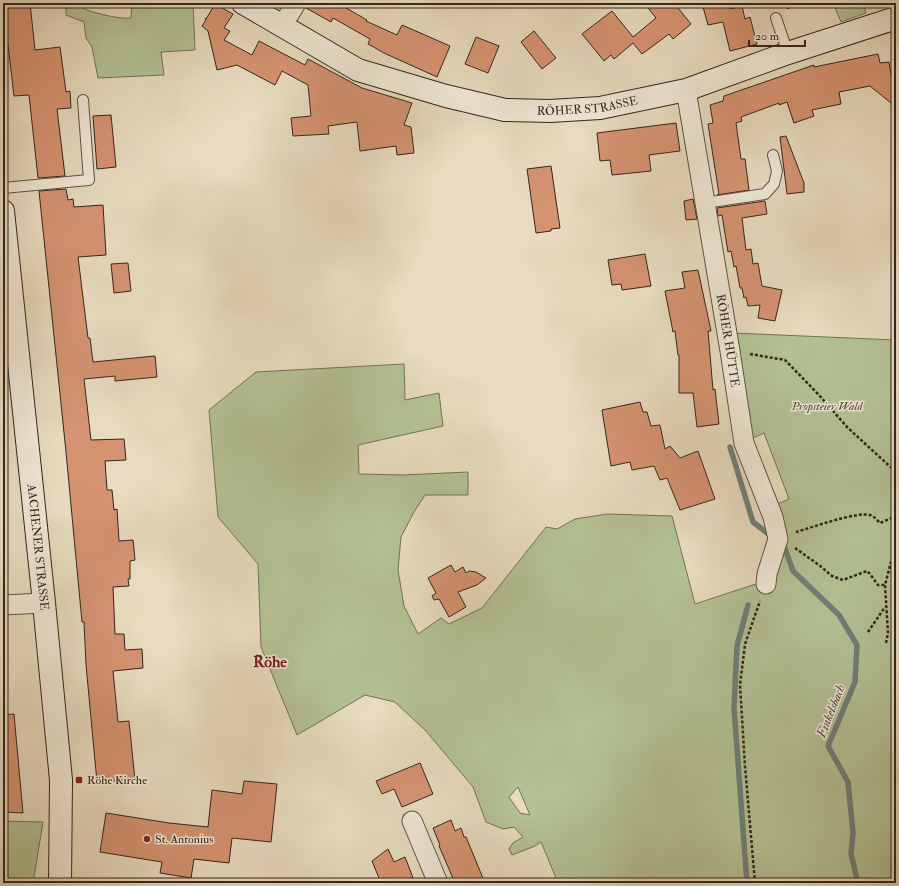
<svg xmlns="http://www.w3.org/2000/svg" width="899" height="886" font-family="'IM FELL Double Pica',serif">
	<style>
		.green { fill: #b3c194; stroke: #737358; fill-rule: evenodd }
		.lines { fill: none; stroke-linecap: round; stroke-linejoin: round }
		.stream { stroke: #6f7f78; stroke-width: 5.5 }
		.building { fill: #d69371; stroke: #33251d }
		.service-casing { stroke: #605246; stroke-width: 12 }
		.minor-casing { stroke: #605246; stroke-width: 21 }
		.secondary-casing { stroke: #33251d; stroke-width: 24 }
		.path { stroke: #33251d; stroke-width: 2.5; stroke-dasharray: 3 2; stroke-linecap: butt }
		.service { stroke: #f0e8d5; stroke-width: 10 }
		.minor { stroke: #f0e8d5; stroke-width: 19 }
		.secondary { stroke: #f0e8d5; stroke-width: 22 }
		.poi-dot { fill: #8f2418; stroke: #f0e8d5; stroke-width: 1.5 }
		.labels { text-anchor: middle; dominant-baseline: central; stroke-width: 3; stroke-linejoin: round; paint-order: stroke }
		.street-label { font-size: 12px; fill: #33251d; stroke: #f0e8d5 }
		.park-label { font-size: 12px; font-style: italic; fill: #534c3b; stroke: #f0e8d5 }
		.poi-label { font-size: 12px; fill: #33251d; stroke: #f0e8d5; text-anchor: start }
		.water-label { font-size: 13px; font-style: italic; fill: #4c4a43; stroke: #f0e8d5 }
		.district-label { font-size: 16px; font-weight: bold; fill: #7a1f14; stroke: #f0e8d5 }
	</style>
	<rect width="100%" height="100%" fill="#e8dbbf"/>
	<filter id="stains"><feTurbulence type="fractalNoise" baseFrequency=".005" numOctaves="4"/><feColorMatrix values="0 0 0 0 .2 0 0 0 0 .09 0 0 0 0 .02 0 0 0 .5 -.17"/></filter>
	<radialGradient id="worn" r=".72"><stop offset=".6" stop-color="#630" stop-opacity="0"/><stop offset="1" stop-color="#630" stop-opacity=".3"/></radialGradient>
	<!-- green -->
	<path class="green" d="M66 3C78 3 77 6 87 10 100 14 117 19 131 18L132 3H193L195 50 161 52 164 75 98 78 92 47 86 38 84 22 66 15Z
		M833 3H863L866 13 841 22Z
		M733 333 896 340V883H558L541 842 535 846 512 855 509 849 513 843 523 837 514 827 503 829 486 822 473 787 426 731 395 702 365 695 297 735 261 647 258 564 218 517 209 410 256 372 404 364 405 400 439 393 443 426 358 445 359 474 403 475 468 472V495H425L414 512 401 537 398 570 404 606 418 634 441 618 449 624 482 608 546 527 557 529 575 519 607 514 672 516 695 604 774 578 777 504 789 499 764 433 751 439ZM518 787 530 815 520 813 509 797Z
		M3 821 43 822 33 883H3Z"/>
	<g class="lines">
		<!-- stream -->
		<path class="stream" d="M730 447 753 522 771 536V538
			M783 543 793 571 839 615 857 645 855 682 828 746 848 782 853 833 851 854 858 883
			M747 883 734 708 737 646 748 605"/>
	</g>
	<!-- building -->
	<path class="building" d="M3 3H30L35 50 60 47 66 92 70 91 71 108 57 109 65 176 38 178 29 95 14 96Z
		M307 3H342L341 5 367 20 366 21 397 35 402 25 450 46 437 77 384 53 368 44 370 39 333 18 331 22 306 8Z
		M644 3H674L691 24 673 39 669 34 642 54 633 43 614 59 611 55 604 61 582 34 612 11 633 37 656 18Z
		M702 3H728L730 9 742 6 745 19 750 17 757 44 730 51 723 22 708 25Z
		M215 4 233 14 224 28 230 31 224 40 252 55 259 41 305 65 308 59 362 88 412 103 404 125 411 127 414 153 397 155 396 146 360 151 357 122 328 126 329 134 293 136 291 118 311 116 308 85 282 71 275 85 237 65 217 70 208 31 202 26 206 20 205 18 206 19Z
		M534 31 556 58 542 69 521 42Z
		M476 37 499 46 488 73 465 64Z
		M878 54 880 63 889 62 896 107 870 86 839 92 841 104 812 110 814 116 794 123 787 102 779 105V103L741 117 742 121 736 123 741 159H745L749 190 717 195 719 194 708 124 713 123 710 105 723 101 724 96 814 65V67Z
		M111 115 116 167 97 169 93 116Z
		M676 123 680 151 649 155 651 171 612 175 610 160 600 161 597 133Z
		M786 136 804 183V192L787 194 780 137Z
		M551 166 560 228 551 229V231L536 233 527 169Z
		M66 189 68 200 73 199 74 207 103 205 106 255 78 257 88 338H90L93 362 155 356 157 377 115 381V376L84 379 91 440 124 439 126 460 105 461 107 490H112L114 510 117 509 119 541 133 540 134 549 135 560 130 561V579H128L129 586 113 587 115 634H124L125 650 142 649 143 668 113 671 118 722 129 721 135 780 97 782 86 665 84 622H82L66 452 39 191Z
		M693 199 697 219 686 220 684 201Z
		M765 201 767 214 742 218 746 250 751 249 753 264 758 263 762 286 782 290 775 321 758 318 760 305 748 306 746 297 744 298 742 288H740L736 266 734 267 731 251 728 252 722 215 718 216 717 208Z
		M645 254 651 286 622 290 621 284 612 285 608 260Z
		M128 263 131 291 114 293 111 264Z
		M698 270 711 331H708L713 390 715 389 719 424 697 427 693 393H679V355H678L675 331 673 332 665 291 685 288 682 272Z
		M640 402 643 412H647L651 426 660 425 665 449 670 446 680 458 698 451 715 499 680 510 667 478 660 480 654 466 632 470 630 462 611 466 602 410Z
		M451 565 455 572 463 567 466 573 469 571 476 572 486 578 477 585 458 592 466 607 449 617 439 599 434 600 432 596 436 593 428 578Z
		M14 714 23 813 3 812V715Z
		M420 763 433 794 402 807 394 789 382 794 376 781Z
		M244 781 277 784 271 842 232 838 229 863 194 859 191 878 160 873 162 862 100 852 106 813 169 823 208 827 212 790 242 794Z
		M451 820 455 831 461 828 464 837H466L485 883H455L439 846 440 845 433 828Z
		M388 849 394 862 405 857 415 883H381L372 861Z"/>
	<g class="lines">
		<!-- service casing -->
		<g class="service-casing">
			<path id="service" d="M776 18 788 53
				M3 188 89 180 83 100
				M705 203 765 194 774 184 777 171 773 155"/>
		</g>
		<!-- minor casing -->
		<g class="minor-casing">
			<g id="minor">
				<path d="M282 26 296 3"/>
				<path id="s1" d="M686 90 730 351 744 443 773 517 778 539 767 574 766 584"/>
				<path d="M3 605 44 603"/>
				<path d="M412 821 438 883"/>
			</g>
		</g>
		<!-- secondary casing -->
		<g class="secondary-casing">
			<g id="secondary">
				<path id="s2" d="M243 3 358 70 446 96 505 110 550 111 600 108 686 90 788 53 896 18"/>
				<path id="s3" d="M3 211 44 603 61 780 60 883"/>
			</g>
		</g>
		<!-- path -->
		<path class="path" d="M788 9V3
			M750 354 785 360 819 395 848 428 896 472
			M796 532C810 528 858 511 870 515 874 516 877 520 880 523L896 516
			M795 548 819 565 832 576 843 580 867 571 870 574 878 585H885
			M868 632 885 607
			M886 643 888 633 885 585 896 543
			M755 883 745 766 740 685 745 644 760 601"/>
		<!-- service -->
		<use href="#service" class="service"/>
		<!-- minor -->
		<use href="#minor" class="minor"/>
		<!-- secondary -->
		<use href="#secondary" class="secondary"/>
	</g>
	<!-- markers -->
	<g class="poi-dot">
		<rect x="75" y="776" width="8" height="8" rx="2"/>
		<circle cx="147" cy="839" r="4"/>
	</g>
	<g class="labels">
		<!-- street labels -->
		<g class="street-label">
			<text stroke="none"><textPath href="#s2" startOffset="368">RÖHER STRASSE</textPath></text>
			<text stroke="none"><textPath href="#s1" startOffset="254">RÖHER HÜTTE</textPath></text>
			<text stroke="none"><textPath href="#s3" startOffset="338">AACHENER STRASSE</textPath></text>
		</g>
		<!-- park labels -->
		<g class="park-label">
			<text x="827" y="406">Propsteier Wald</text>
		</g>
		<!-- poi labels -->
		<g class="poi-label">
			<text x="87" y="780">Röhe Kirche</text>
			<text x="155" y="839">St. Antonius</text>
		</g>
		<!-- water labels -->
		<g class="water-label">
			<text transform="translate(831 711) rotate(-68)">Finkelsbach</text>
		</g>
		<!-- district labels -->
		<g class="district-label">
			<text x="270" y="662">Röhe</text>
		</g>
	</g>
	<!-- margin -->
	<rect width="899" height="886" fill="none" stroke="#e8dbbf" stroke-width="16"/>
	<rect x="4" y="4" width="891" height="878" fill="none" stroke="#33251d" stroke-width="2"/>
	<rect x="8" y="8" width="883" height="870" fill="none" stroke="#33251d"/>
	<!-- scale -->
	<path d="M749 40v6h56v-6" fill="none" stroke="#33251d" stroke-width="2"/>
	<text x="755" y="40" font-size="12" fill="#33251d" stroke="#f0e8d5" stroke-width="3" paint-order="stroke">20 m</text>
	<rect width="100%" height="100%" filter="url(#stains)"/>
	<rect width="100%" height="100%" fill="url(#worn)"/>
</svg>
